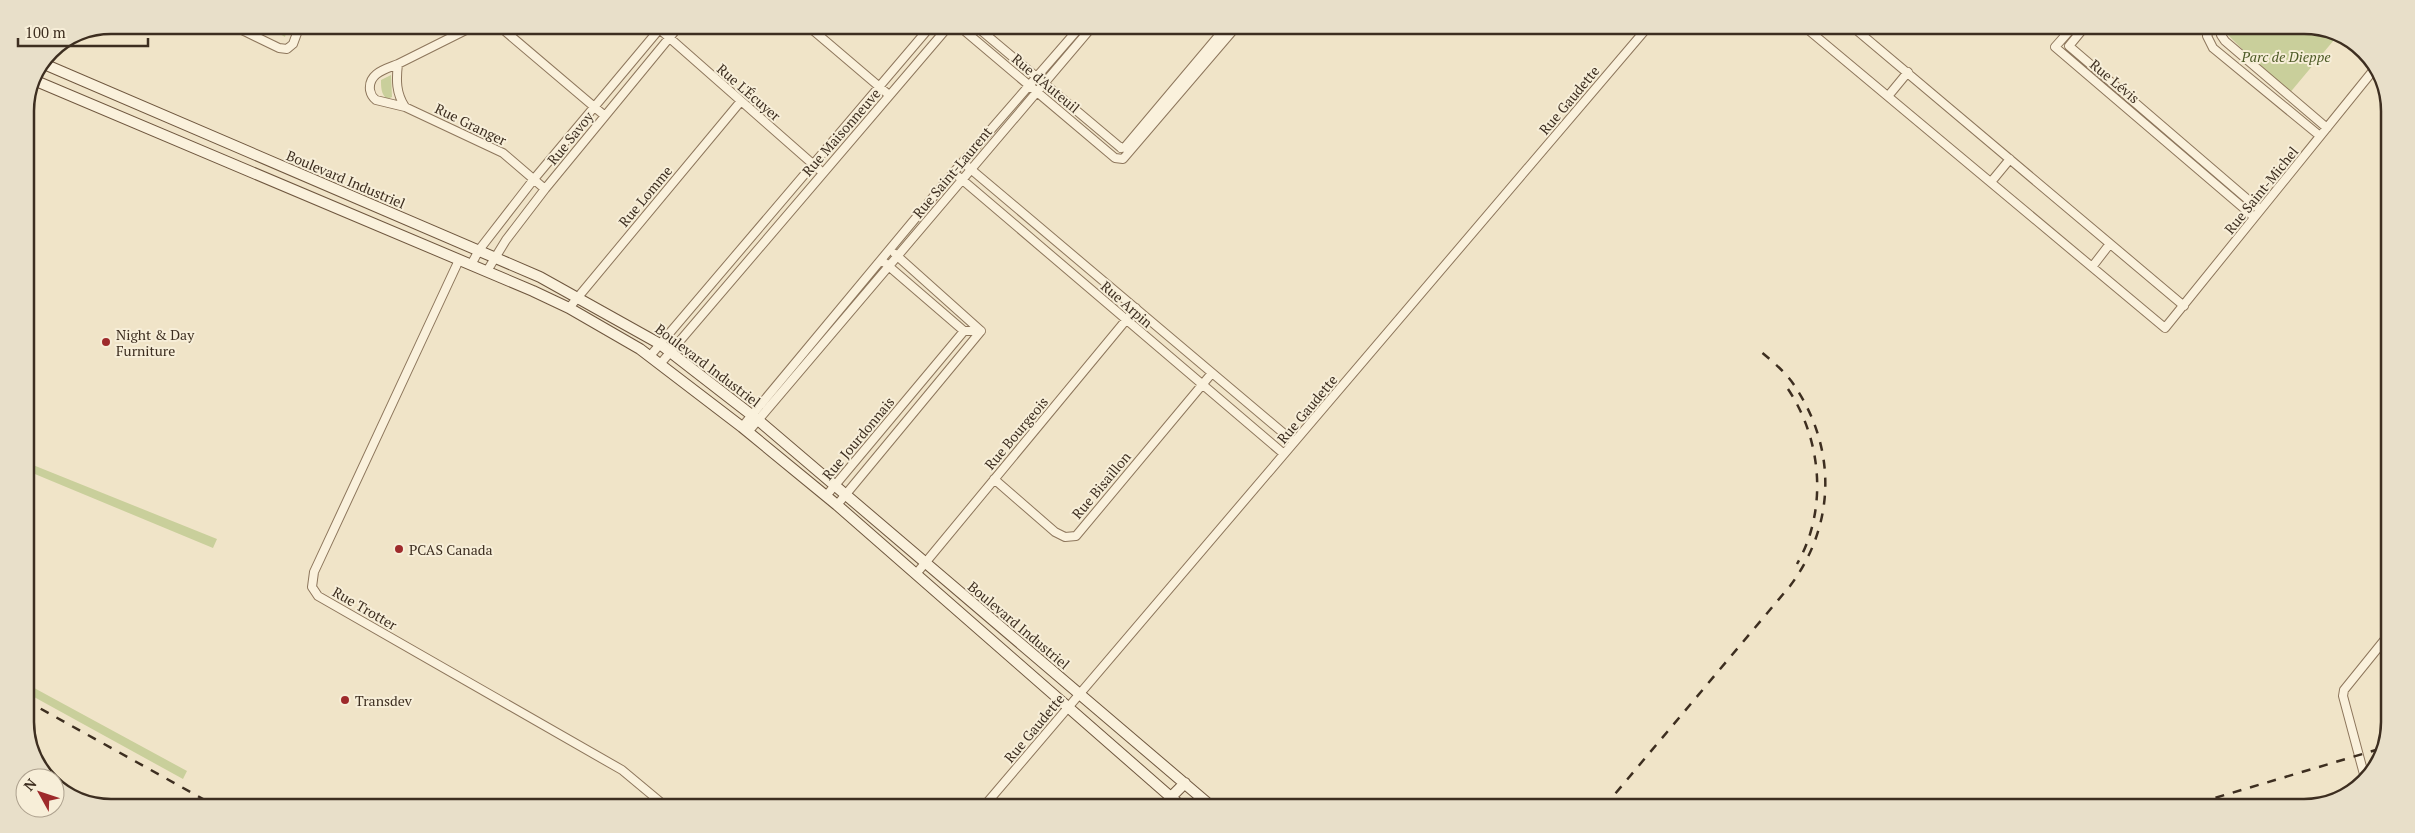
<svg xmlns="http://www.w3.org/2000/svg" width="2415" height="833" font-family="'PT Serif',serif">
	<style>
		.green { fill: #c9cf9b }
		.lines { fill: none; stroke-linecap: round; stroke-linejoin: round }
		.street-casing { stroke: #8d765c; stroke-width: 10 }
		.secondary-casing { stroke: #6f573f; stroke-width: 12 }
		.street { stroke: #faf1dc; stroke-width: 8 }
		.secondary { stroke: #faf1dc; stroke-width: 10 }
		.rail { stroke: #3d2e20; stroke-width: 2.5; stroke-dasharray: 9 9; stroke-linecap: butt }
		.poi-dot { fill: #9e2a2b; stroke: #f7eed8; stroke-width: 2 }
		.labels { text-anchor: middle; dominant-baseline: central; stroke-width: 4; stroke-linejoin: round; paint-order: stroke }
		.park-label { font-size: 14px; font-style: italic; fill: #4d5a26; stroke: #f7eed8 }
		.street-label { font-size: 14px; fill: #3d2e20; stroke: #f7eed8 }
		.poi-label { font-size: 14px; fill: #3d2e20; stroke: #f7eed8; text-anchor: start }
		.rim { fill: none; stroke: #3d2e20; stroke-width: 2.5 }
	</style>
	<rect width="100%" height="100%" fill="#f0e4c8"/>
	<!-- green -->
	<path class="green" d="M264 25H288L285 37Z
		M2228 29H2332L2339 34 2288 95 2225 32Z
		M391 75 392 97 387 99C381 94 381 87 381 80Z
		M28 463 217 539 213 548 30 472 25 484V468Z
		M25 683 187 771 183 779 25 692Z"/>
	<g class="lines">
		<!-- street casing -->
		<g class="street-casing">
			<path id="street" d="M231 25 244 31 246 25
				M474 26 398 64C396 80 396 93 405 107L503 153 545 189
				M499 26 605 116
				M656 26 823 173
				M808 26 889 95
				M960 27 1115 158 1123 159 1236 27
				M977 27 1121 148
				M1806 28 2165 328 2376 67
				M1854 28 2184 306
				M2071 29 2055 47 2254 217
				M2083 29 2069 46 2260 210
				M2210 29 2207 36 2213 48 2320 136
				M2223 29 2221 35 2225 41 2327 128
				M244 31 279 48 287 49 293 44 300 25
				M398 64C386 69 368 73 370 90 371 95 372 97 376 100L405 107
				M1889 95 1908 72
				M1121 148 1125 147 1226 27
				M967 166 1294 442
				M959 177 1284 454
				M1991 182 2010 159
				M895 254 981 331
				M459 260 314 572 312 587 318 596 622 770 664 805
				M885 263 964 331H981
				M471 265 479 250 534 179 662 26
				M2092 267 2109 245
				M487 271 506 240 545 189 679 26
				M569 308 741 101
				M650 356 930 27
				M661 363 948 27
				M742 427 954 172 1080 27
				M748 432 1092 27
				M994 479 1055 532 1065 537 1076 536 1212 373
				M826 496 964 331
				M837 505 981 331
				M916 574 1136 308
				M2365 778 2343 696 2344 690 2386 638
				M985 805 1647 28"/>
		</g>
		<!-- secondary casing -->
		<g class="secondary-casing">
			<path id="secondary" d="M44 64 540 277 660 344 758 420 1211 806
				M36 81 533 291 569 308 640 349 742 427 837 505 1181 806
				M1171 797 1185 783"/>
		</g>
		<!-- street -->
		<use href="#street" class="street"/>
		<!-- secondary -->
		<use href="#secondary" class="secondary"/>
		<!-- rail -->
		<path class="rail" d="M1788 389C1822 440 1828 510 1797 564
			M25 700 212 804
			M1604 807 1790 586C1835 526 1837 451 1796 388 1787 373 1772 361 1759 350
			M2181 808 2386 747"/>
	</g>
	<!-- markers -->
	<g class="poi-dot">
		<circle cx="106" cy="342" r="5"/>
		<circle cx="399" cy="549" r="5"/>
		<circle cx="345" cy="700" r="5"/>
	</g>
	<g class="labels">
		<!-- park labels -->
		<g class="park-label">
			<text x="2286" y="56">Parc de Dieppe</text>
		</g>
		<!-- street labels -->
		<g class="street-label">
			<text transform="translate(2115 81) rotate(40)">Rue Lévis</text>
			<text transform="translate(1046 83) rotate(40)">Rue d'Auteuil</text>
			<text transform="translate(749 92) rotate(41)">Rue L'Écuyer</text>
			<text transform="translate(1569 100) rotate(-50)">Rue Gaudette</text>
			<text transform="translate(471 124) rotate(26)">Rue Granger</text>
			<text transform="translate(841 132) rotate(-49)">Rue Maisonneuve</text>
			<text transform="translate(570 138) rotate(-51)">Rue Savoy</text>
			<text transform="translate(952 172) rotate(-50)">Rue Saint-Laurent</text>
			<text transform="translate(346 179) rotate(23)">Boulevard Industriel</text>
			<text transform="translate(2261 190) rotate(-51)">Rue Saint-Michel</text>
			<text transform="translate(645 196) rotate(-50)">Rue Lomme</text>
			<text transform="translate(1127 304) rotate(41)">Rue Arpin</text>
			<text transform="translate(708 365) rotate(37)">Boulevard Industriel</text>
			<text transform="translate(1307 409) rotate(-50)">Rue Gaudette</text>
			<text transform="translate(1016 433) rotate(-50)">Rue Bourgeois</text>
			<text transform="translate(858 438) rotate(-50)">Rue Jourdonnais</text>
			<text transform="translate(1101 485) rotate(-50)">Rue Bisaillon</text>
			<text transform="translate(365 608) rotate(30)">Rue Trotter</text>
			<text transform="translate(1019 625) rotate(40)">Boulevard Industriel</text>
			<text transform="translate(1034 728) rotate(-50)">Rue Gaudette</text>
		</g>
		<!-- poi labels -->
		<g class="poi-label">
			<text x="116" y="334">Night &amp; Day<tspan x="116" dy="16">Furniture</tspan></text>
			<text x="409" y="549">PCAS Canada</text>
			<text x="355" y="700">Transdev</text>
		</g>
	</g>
	<!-- crop -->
	<path d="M0 0H2415V833H0ZM111 34H2304A77 77 0 0 1 2381 111V722A77 77 0 0 1 2304 799H111A77 77 0 0 1 34 722V111A77 77 0 0 1 111 34Z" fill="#e8dfc9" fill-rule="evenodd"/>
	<path class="rim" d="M111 34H2304A77 77 0 0 1 2381 111V722A77 77 0 0 1 2304 799H111A77 77 0 0 1 34 722V111A77 77 0 0 1 111 34Z"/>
	<!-- north arrow -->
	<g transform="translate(40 793) rotate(310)"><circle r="24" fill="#f7eed8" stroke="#ada18e"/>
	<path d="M0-4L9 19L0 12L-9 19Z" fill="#9e2a2b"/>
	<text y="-8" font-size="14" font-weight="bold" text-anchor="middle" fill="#3d2e20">N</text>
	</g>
	<!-- scale -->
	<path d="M18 38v8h130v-8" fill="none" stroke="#3d2e20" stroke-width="2.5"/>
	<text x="25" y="38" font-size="15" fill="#3d2e20" stroke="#f7eed8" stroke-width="4" paint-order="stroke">100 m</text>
</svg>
